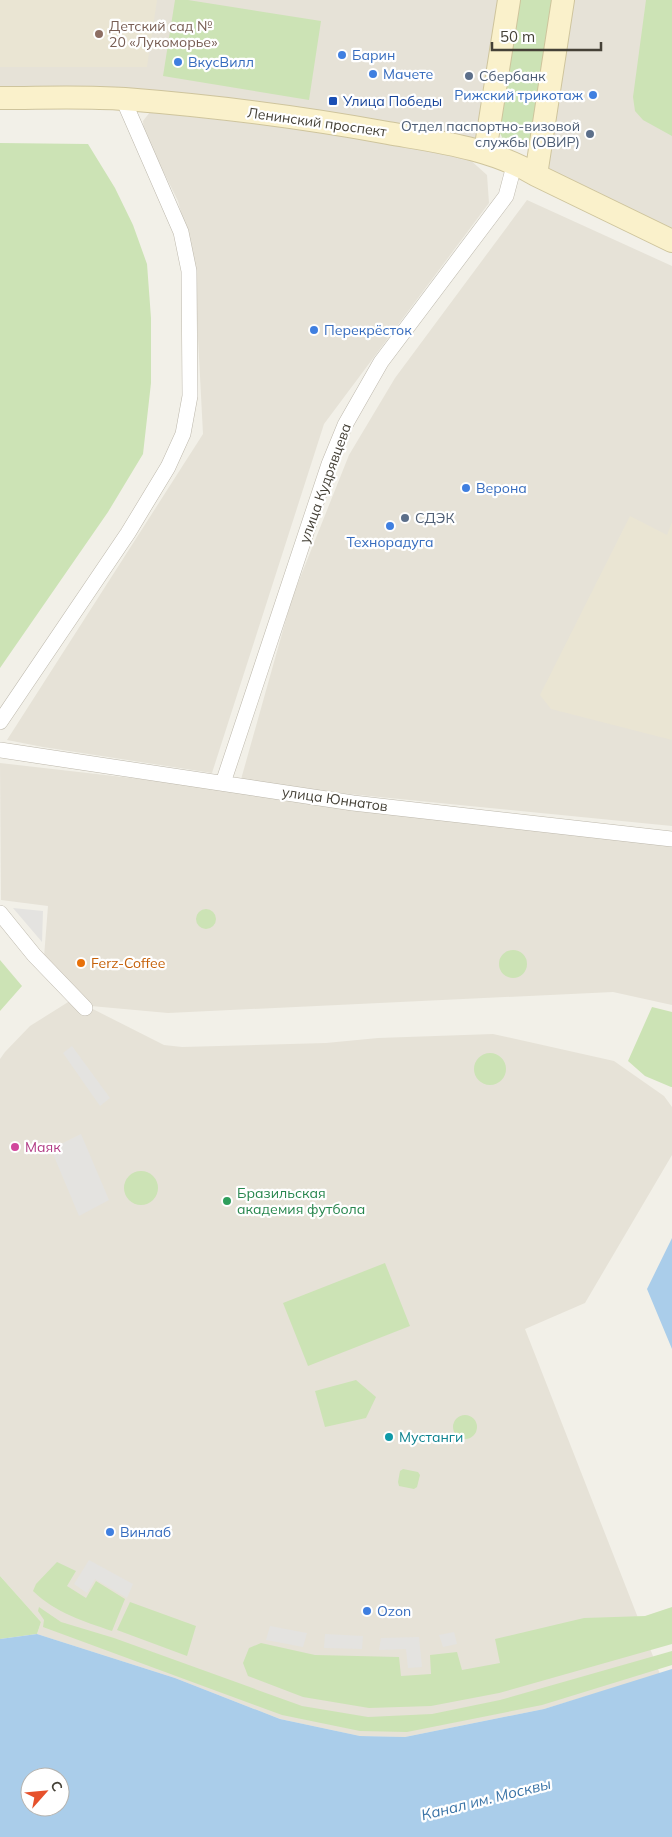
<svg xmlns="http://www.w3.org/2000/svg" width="672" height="1837" font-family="Mulish,sans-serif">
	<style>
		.residential { fill: #e6e2d7 }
		.education { fill: #eae5d3 }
		.green { fill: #cce3b5 }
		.parking { fill: #e4e3e0 }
		.water { fill: #aacdea; fill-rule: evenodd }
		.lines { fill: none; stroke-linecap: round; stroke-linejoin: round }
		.street-casing { stroke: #bdb8ac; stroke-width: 16 }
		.secondary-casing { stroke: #cec49c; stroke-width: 24 }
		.street { stroke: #fff; stroke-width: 15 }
		.secondary { stroke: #faf1cb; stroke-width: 22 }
		.education-dot { fill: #8d6e63; stroke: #fff; stroke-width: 2 }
		.shop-dot { fill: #3f7fe0; stroke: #fff; stroke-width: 2 }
		.service-dot { fill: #5c6f8a; stroke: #fff; stroke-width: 2 }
		.transit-dot { fill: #1a4fb4; stroke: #fff; stroke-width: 2 }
		.food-dot { fill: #e8710a; stroke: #fff; stroke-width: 2 }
		.hotel-dot { fill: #d1479c; stroke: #fff; stroke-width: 2 }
		.leisure-dot { fill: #2e9e5b; stroke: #fff; stroke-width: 2 }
		.culture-dot { fill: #0f9aa8; stroke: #fff; stroke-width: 2 }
		.labels { text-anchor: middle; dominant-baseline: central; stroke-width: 4.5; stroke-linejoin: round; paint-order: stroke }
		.education-label { font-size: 14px; fill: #785e54; stroke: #fff; text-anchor: start }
		.shop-label { font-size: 14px; fill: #366cbe; stroke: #fff; text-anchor: start }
		.service-label { font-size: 14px; fill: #4e5e75; stroke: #fff; text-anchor: start }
		.transit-label { font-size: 14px; fill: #164399; stroke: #fff; text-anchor: start }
		.street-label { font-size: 14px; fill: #454137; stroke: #fff }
		.food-label { font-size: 14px; fill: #c56008; stroke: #fff; text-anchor: start }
		.hotel-label { font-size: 14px; fill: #b23c85; stroke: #fff; text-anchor: start }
		.leisure-label { font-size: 14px; fill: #27864d; stroke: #fff; text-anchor: start }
		.culture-label { font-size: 14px; fill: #0d838f; stroke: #fff; text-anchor: start }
		.water-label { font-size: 15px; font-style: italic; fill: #3a74a7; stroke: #fff }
	</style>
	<rect width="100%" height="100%" fill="#f2f0e8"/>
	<!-- residential -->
	<path class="residential" d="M0 0H498L476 138 140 92 0 89Z
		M570 0H672V232L544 168Z
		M150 112 328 132 468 158 487 175 489 203 324 424 212 773 43 747 7 740 203 434 194 261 178 201 144 133 143 121Z
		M527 200 672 266V826L240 783 292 598 349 455 395 378Z
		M0 763 672 840V1005L613 992 168 1013 91 1006 44 957 48 906 1 900Z
		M73 999 164 1045 182 1047 326 1043 378 1038 493 1034 614 1061 664 1096 672 1107V1155L585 1303 525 1329 660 1674 544 1709 405 1737 360 1736 280 1719 175 1678 37 1634 41 1622 0 1576V1059L5 1052 30 1026Z"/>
	<!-- education -->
	<path class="education" d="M0 0H157L147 67H0Z
		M630 516 667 535 672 522V740L551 709 540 695Z"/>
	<!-- green -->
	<path class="green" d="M175 0H188L321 21 309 100 163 76Z
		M519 0H556L535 136 527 144 504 141 499 131Z
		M646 0H672V136L643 120 635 111 633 97Z
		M0 143 88 144 115 188 133 225 147 264 151 318V383L143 454 108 512 0 668Z
		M196 919a10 10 0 1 1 20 0a10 10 0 1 1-20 0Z
		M499 964a14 14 0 1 1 28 0a14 14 0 1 1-28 0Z
		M0 960 22 986 0 1011Z
		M652 1007 672 1012V1087H671L645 1076 628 1061Z
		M474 1069a16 16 0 1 1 32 0a16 16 0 1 1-32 0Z
		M124 1188a17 17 0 1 1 34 0a17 17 0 1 1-34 0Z
		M385 1263 410 1326 308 1366 283 1303Z
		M356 1380 376 1397 366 1418 325 1427 315 1391Z
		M453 1427a12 12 0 1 1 24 0a12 12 0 1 1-24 0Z
		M403 1469 418 1472 420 1475 417 1487 414 1489 399 1486 398 1482 400 1471Z
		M57 1562 76 1571 67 1586 86 1598 96 1581 125 1599 112 1631C83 1621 56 1613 33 1591L36 1584Z
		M0 1576 41 1622 37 1634 0 1639Z
		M130 1602 196 1626 187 1656 117 1630Z
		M39 1607 61 1622 114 1638 302 1706 368 1717 432 1714 500 1700 672 1651V1665L542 1705 407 1732 360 1731 282 1715 43 1627 44 1620 38 1611Z
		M672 1607V1644L499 1693 431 1706 369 1708 303 1697 248 1676 243 1663 249 1648 261 1643 315 1655 399 1657 401 1676 431 1674 430 1655 457 1652 462 1670 500 1663 495 1639 584 1618 645 1616Z"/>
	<!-- parking -->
	<path class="parking" d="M13 908 43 911 42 942Z
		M72 1046 110 1098 100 1106 63 1053Z
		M81 1134 109 1200 79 1216 51 1149Z
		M89 1560 133 1584 127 1598 95 1579 87 1593 74 1584Z
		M270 1626 307 1633 303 1647 266 1640Z
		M454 1632 457 1644 443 1647 439 1635Z
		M325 1634 363 1636 362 1649 324 1648Z
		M419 1637 422 1667 408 1668 406 1649 379 1650 381 1638Z"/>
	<!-- water -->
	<path class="water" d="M672 1238V1349L647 1289Z
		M37 1634 175 1678 280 1719 360 1736 405 1737 544 1709 672 1669V1837H0V1639ZM30 1777H60V1807H30Z"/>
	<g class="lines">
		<!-- street casing -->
		<g class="street-casing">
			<path id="street" d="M0 722 128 533 168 467 183 434 190 396 189 271 181 232 123 99
				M0 750 353 803 672 839
				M223 783 329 464 345 425 381 362 506 196 515 162
				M0 913 34 955 85 1008"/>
		</g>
		<!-- secondary casing -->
		<g class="secondary-casing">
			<path id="secondary" d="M0 98C41 98 84 96 125 99 213 106 301 117 388 133 439 142 491 148 536 175L672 241
				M485 152 509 0
				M536 175 563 0"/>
		</g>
		<!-- street -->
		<use href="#street" class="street"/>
		<!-- secondary -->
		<use href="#secondary" class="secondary"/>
	</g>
	<!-- markers -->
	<circle class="education-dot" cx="99" cy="34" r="5"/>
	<g class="shop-dot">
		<circle cx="342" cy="55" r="5"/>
		<circle cx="178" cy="62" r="5"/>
		<circle cx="373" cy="74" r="5"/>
		<circle cx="593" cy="95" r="5"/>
		<circle cx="314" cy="330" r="5"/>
		<circle cx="466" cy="488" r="5"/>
		<circle cx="390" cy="526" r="5"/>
		<circle cx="110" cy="1532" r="5"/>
		<circle cx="367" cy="1611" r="5"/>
	</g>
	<g class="service-dot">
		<circle cx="469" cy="76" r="5"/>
		<circle cx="590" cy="134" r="5"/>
		<circle cx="405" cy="518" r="5"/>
	</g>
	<rect class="transit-dot" x="328" y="96" width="10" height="10" rx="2.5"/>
	<circle class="food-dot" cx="81" cy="963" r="5"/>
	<circle class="hotel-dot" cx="15" cy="1147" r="5"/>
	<circle class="leisure-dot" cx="227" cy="1201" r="5"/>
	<circle class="culture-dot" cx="389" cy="1437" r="5"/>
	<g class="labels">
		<!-- education labels -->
		<g class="education-label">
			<text x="109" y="26">Детский сад №<tspan x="109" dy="16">20 «Лукоморье»</tspan></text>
		</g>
		<!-- shop labels -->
		<g class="shop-label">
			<text x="352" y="55">Барин</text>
			<text x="188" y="62">ВкусВилл</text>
			<text x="383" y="74">Мачете</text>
			<text x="583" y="95" text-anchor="end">Рижский трикотаж</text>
			<text x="324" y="330">Перекрёсток</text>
			<text x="476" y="488">Верона</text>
			<text x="390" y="542" text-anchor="middle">Технорадуга</text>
			<text x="120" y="1532">Винлаб</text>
			<text x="377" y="1611">Ozon</text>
		</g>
		<!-- service labels -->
		<g class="service-label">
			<text x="479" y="76">Сбербанк</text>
			<text x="580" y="126" text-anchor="end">Отдел паспортно-визовой<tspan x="580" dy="16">службы (ОВИР)</tspan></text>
			<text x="415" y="518">СДЭК</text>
		</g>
		<!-- transit labels -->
		<g class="transit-label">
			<text x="343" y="101">Улица Победы</text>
		</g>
		<!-- street labels -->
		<g class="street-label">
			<text transform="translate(317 122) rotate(8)">Ленинский проспект</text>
			<text transform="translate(325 483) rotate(-70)">улица Кудрявцева</text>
			<text transform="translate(335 799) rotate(8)">улица Юннатов</text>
		</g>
		<!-- food labels -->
		<g class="food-label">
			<text x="91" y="963">Ferz-Coffee</text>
		</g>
		<!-- hotel labels -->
		<g class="hotel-label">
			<text x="25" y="1147">Маяк</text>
		</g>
		<!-- leisure labels -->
		<g class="leisure-label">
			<text x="237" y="1193">Бразильская<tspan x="237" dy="16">академия футбола</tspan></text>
		</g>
		<!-- culture labels -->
		<g class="culture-label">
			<text x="399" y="1437">Мустанги</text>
		</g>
		<!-- water labels -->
		<g class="water-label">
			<text transform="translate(486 1799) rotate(-14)">Канал им. Москвы</text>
		</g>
	</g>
	<!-- north arrow -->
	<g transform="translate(45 1792) rotate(63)"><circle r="24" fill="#ffffff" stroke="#b5b3af"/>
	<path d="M0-4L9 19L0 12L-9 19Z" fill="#e6512c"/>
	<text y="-8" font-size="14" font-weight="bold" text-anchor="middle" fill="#454137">С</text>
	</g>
	<!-- scale -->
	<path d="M492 42v8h109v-8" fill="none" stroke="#454137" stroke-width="2.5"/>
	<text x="500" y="42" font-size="15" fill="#454137" stroke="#ffffff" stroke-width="4" paint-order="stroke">50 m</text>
</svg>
